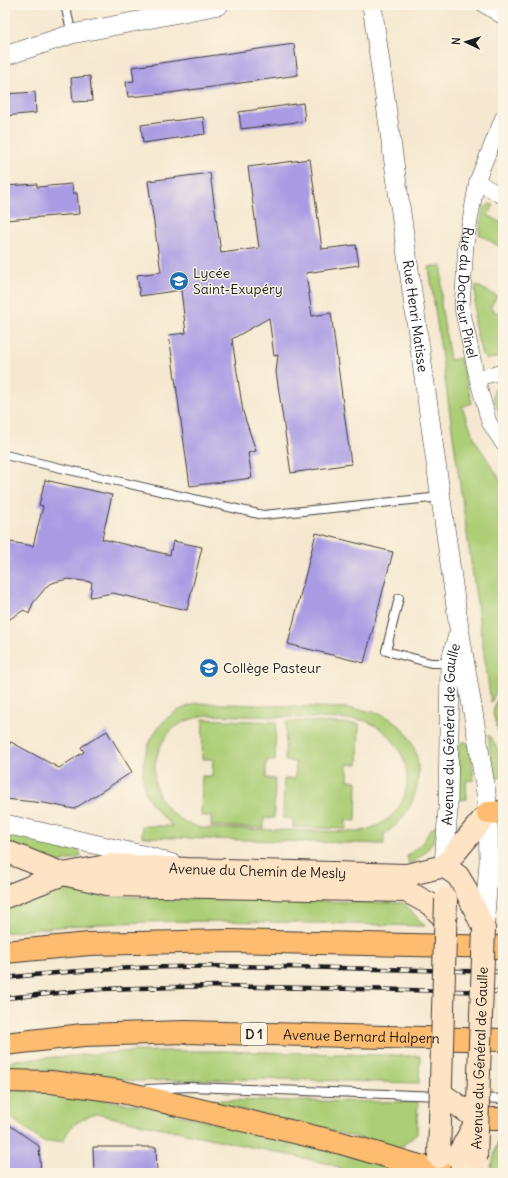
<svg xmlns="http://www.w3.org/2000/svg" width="508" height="1178" font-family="Delius,sans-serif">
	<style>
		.green { fill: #acce76; stroke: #647549; fill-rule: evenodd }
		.building { fill: #a99be4 }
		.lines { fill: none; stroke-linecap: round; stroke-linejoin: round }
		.service-casing { stroke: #3d3b37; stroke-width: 10 }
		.minor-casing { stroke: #3d3b37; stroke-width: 16 }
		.tertiary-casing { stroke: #3d3b37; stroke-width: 20 }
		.secondary-casing { stroke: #3d3b37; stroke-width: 24 }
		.trunk-casing { stroke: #3d3b37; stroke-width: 24 }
		.service { stroke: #fff; stroke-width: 8 }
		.minor { stroke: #fff; stroke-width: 15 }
		.tertiary { stroke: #fff; stroke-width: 19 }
		.secondary { stroke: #fee4c5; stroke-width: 22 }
		.trunk { stroke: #fdbc6f; stroke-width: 22 }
		.rail-casing { stroke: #1c1c1c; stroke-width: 4.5 }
		.rail { stroke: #fcf5e5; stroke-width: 3; stroke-dasharray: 9; stroke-linecap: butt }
		.secondary-bridge-casing { stroke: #3d3b37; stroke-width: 24; stroke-linecap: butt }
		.secondary-bridge { stroke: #fee4c5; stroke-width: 22 }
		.labels { text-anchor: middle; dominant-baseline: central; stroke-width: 3; stroke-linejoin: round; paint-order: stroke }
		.shield { fill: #fcf5e5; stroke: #5f5d58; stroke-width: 1 }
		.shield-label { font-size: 13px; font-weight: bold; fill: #1c1c1c }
		.poi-label { font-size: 14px; fill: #1c1c1c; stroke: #fcf5e5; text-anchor: start }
		.street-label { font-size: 14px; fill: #1c1c1c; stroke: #fcf5e5 }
	</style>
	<rect width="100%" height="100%" fill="#fcf5e5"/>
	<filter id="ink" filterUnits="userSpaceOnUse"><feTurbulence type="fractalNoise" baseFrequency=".025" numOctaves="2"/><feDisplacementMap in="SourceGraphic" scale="8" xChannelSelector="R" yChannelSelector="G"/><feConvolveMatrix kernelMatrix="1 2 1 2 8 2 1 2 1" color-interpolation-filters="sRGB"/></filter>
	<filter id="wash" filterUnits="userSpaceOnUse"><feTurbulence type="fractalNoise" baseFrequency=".012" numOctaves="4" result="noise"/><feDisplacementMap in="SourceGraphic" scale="16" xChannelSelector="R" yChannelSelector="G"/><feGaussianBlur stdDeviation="0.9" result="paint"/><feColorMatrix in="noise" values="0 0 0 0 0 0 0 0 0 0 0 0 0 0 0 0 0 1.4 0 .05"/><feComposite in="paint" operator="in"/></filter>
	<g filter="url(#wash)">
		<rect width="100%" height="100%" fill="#f6e8d0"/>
		<!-- green -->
		<path class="green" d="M490 204 494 205 488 215 503 224V249L479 234 483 209Z
			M442 266 441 304 450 360 460 358 472 403 462 407 476 442 503 484V676L491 703 429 267Z
			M476 285 497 296 490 308 503 316V357L486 359 482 355 474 323Z
			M499 386 503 395V424L493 397 494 390Z
			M503 698V745L495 721 493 713 496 701Z
			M196 703 347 708C361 710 377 711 389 718 432 743 425 810 384 834V844L142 837V826H173C162 817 147 802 144 787 139 760 151 726 176 712 182 708 189 706 196 703ZM206 715 347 719C354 720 362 719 368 722 406 737 423 791 388 819 379 826 369 829 358 832L201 828C167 819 147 791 157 756 160 746 165 736 173 729 182 721 194 718 206 715Z
			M203 719 276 722 275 761H266V778L275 779 274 818H264V828L211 826V816H201L202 776H212L213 759H202Z
			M297 721 359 724 358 764H348V780L357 781 356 821 346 820V829L293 827V819L283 818 284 779H295L296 762 285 761 286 722H297Z
			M488 735 491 737 503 760 502 777 494 779Z
			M465 741 470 746 474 780 466 781 467 799 458 800 459 745Z
			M438 825C435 843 425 856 409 864L407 856 423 842 431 829Z
			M13 833 77 848 81 854 80 857 53 865 6 843Z
			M58 888 96 896 404 903 425 926C286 923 143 914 5 933V906L45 890Z
			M134 1051H221L420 1056 419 1083 271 1079 134 1081 57 1071 5 1070V1061Z
			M5 1090 46 1091 142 1106 371 1160 403 1173H346L331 1164 96 1114C80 1120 69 1124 64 1141L43 1142 5 1113Z
			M202 1100 418 1102 417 1134 400 1148Z
			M498 1141 503 1158V1173H496L491 1167Z"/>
		<g id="blocks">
			<!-- building -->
			<path class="building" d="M294 44 298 75 162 94 128 97 126 82 134 81 132 67Z
				M90 76 92 101 73 102 71 78Z
				M35 92 36 113 5 116V94Z
				M303 103 305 121 241 129 239 112Z
				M203 117 205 134 143 143 141 125Z
				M310 159 322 249 356 245 359 265 306 273 312 316 331 313 351 464 291 473 276 372 278 355 274 356 269 318 232 339 243 412 256 451 248 453 252 478 190 486 169 335 186 333 181 290 140 296 137 275 161 272 148 181 210 173 221 253 259 248 248 167Z
				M37 184V187L72 184 73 193H77L79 214 5 220V186Z
				M45 480 112 495 102 539 170 555 173 541 202 547 187 610 113 593 90 597 92 582 68 579 55 582 48 585 33 603 29 614 24 610 5 622V541L33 546 43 506 39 505Z
				M316 533 393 552 364 663 288 644Z
				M107 731 132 772 74 809 44 803 5 799V751L11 742 59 768 84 752 81 747Z
				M5 1122 39 1146 41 1173H5Z
				M93 1147H156L157 1173H94Z"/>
		</g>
	</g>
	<g filter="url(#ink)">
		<use href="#blocks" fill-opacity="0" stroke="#3d3b37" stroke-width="1"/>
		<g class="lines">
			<!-- service casing -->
			<g class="service-casing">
				<path id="service" d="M65 5 72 34
					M5 455 263 515 441 497
					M399 598 386 651 431 663H450
					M147 1089 190 1087 441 1096
					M478 1098 503 1099
					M476 1170 481 1173"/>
			</g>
			<!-- minor casing -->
			<g class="minor-casing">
				<g id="minor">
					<path d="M484 5 503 17"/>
					<path id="s1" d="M503 117 477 181 466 244 462 308 477 378 489 422 503 444"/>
					<path d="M477 181 503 197"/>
					<path d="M477 378 503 372"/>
				</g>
			</g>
			<!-- tertiary casing -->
			<g class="tertiary-casing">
				<g id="tertiary">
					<path id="s2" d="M372 5 459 628 485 785 488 813 489 862 484 929"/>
					<path d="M5 56 72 34 219 5"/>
					<path d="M5 824 147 856 173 864"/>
					<path id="s3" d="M444 866 448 808 450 663 458 635"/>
				</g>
			</g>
			<!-- secondary casing -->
			<g class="secondary-casing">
				<g id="secondary">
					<path d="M5 851 63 874 112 885 406 891 430 904 446 920"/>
					<path d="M444 866 458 876 464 886 484 929"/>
					<path d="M444 866 488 813"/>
					<path id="s4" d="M5 897 63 874 112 865 187 869 407 875 444 866"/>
				</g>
			</g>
			<!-- trunk casing -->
			<g class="trunk-casing">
				<g id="trunk">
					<path d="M488 813 503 812"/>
					<path d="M5 952 89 944 229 941 503 947"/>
					<path id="s5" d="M5 1044 83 1035 185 1032 503 1040"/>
					<path d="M5 1081 51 1082 118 1091 341 1143 423 1167 439 1168"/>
					<path d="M477 1119H503"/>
				</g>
			</g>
			<!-- service -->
			<use href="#service" class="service"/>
			<!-- minor -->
			<use href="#minor" class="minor"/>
			<!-- tertiary -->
			<use href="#tertiary" class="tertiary"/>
			<!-- secondary -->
			<use href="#secondary" class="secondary"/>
			<!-- trunk -->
			<use href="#trunk" class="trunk"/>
			<!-- rail casing -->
			<g class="rail-casing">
				<path id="rail" d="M5 978C170 958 337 969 503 972
					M5 998 101 989 217 986 503 992"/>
			</g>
			<!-- rail -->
			<use href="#rail" class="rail"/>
			<!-- secondary-bridge casing -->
			<g class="secondary-bridge-casing">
				<g id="secondary-bridge">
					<path d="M442 1094 477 1119"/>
					<path d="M439 1157 446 899"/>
					<path d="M457 1157 475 1124"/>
					<path id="s6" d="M476 1160 484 929"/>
				</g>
			</g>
			<!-- secondary-bridge -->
			<use href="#secondary-bridge" class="secondary-bridge"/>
		</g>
	</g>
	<!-- icons -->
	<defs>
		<g id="school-disc" transform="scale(1)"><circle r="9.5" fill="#1f6fb2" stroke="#fcf5e5"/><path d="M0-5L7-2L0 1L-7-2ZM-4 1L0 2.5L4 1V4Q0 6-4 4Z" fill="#fff"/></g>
	</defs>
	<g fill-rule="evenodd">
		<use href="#school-disc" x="179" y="281"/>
		<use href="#school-disc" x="209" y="668"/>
	</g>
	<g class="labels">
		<!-- shield labels -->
		<rect class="shield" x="241" y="1023" width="26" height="22" rx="3"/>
		<g class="shield-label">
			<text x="254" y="1034">D 1</text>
		</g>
		<!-- poi labels -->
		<g class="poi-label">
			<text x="193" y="273">Lycée<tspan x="193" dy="16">Saint-Exupéry</tspan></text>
			<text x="223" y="668">Collège Pasteur</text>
		</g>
		<!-- street labels -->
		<g class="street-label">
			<text stroke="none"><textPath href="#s1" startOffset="182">Rue du Docteur Pinel</textPath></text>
			<text stroke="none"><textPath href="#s2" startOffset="314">Rue Henri Matisse</textPath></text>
			<text stroke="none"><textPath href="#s3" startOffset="132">Avenue du Général de Gaulle</textPath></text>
			<text stroke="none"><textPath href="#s4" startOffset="258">Avenue du Chemin de Mesly</textPath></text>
			<text stroke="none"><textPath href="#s5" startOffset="357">Avenue Bernard Halpern</textPath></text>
			<text stroke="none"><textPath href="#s6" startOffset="102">Avenue du Général de Gaulle</textPath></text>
		</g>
	</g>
	<!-- margin -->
	<rect width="508" height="1178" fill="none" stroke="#fcf5e5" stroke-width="20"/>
	<!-- north arrow -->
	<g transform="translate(466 42) rotate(274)" stroke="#fcf5e5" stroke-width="3" paint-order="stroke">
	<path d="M0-3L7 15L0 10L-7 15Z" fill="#1c1c1c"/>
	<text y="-6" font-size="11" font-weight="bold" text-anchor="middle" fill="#1c1c1c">N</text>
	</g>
</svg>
